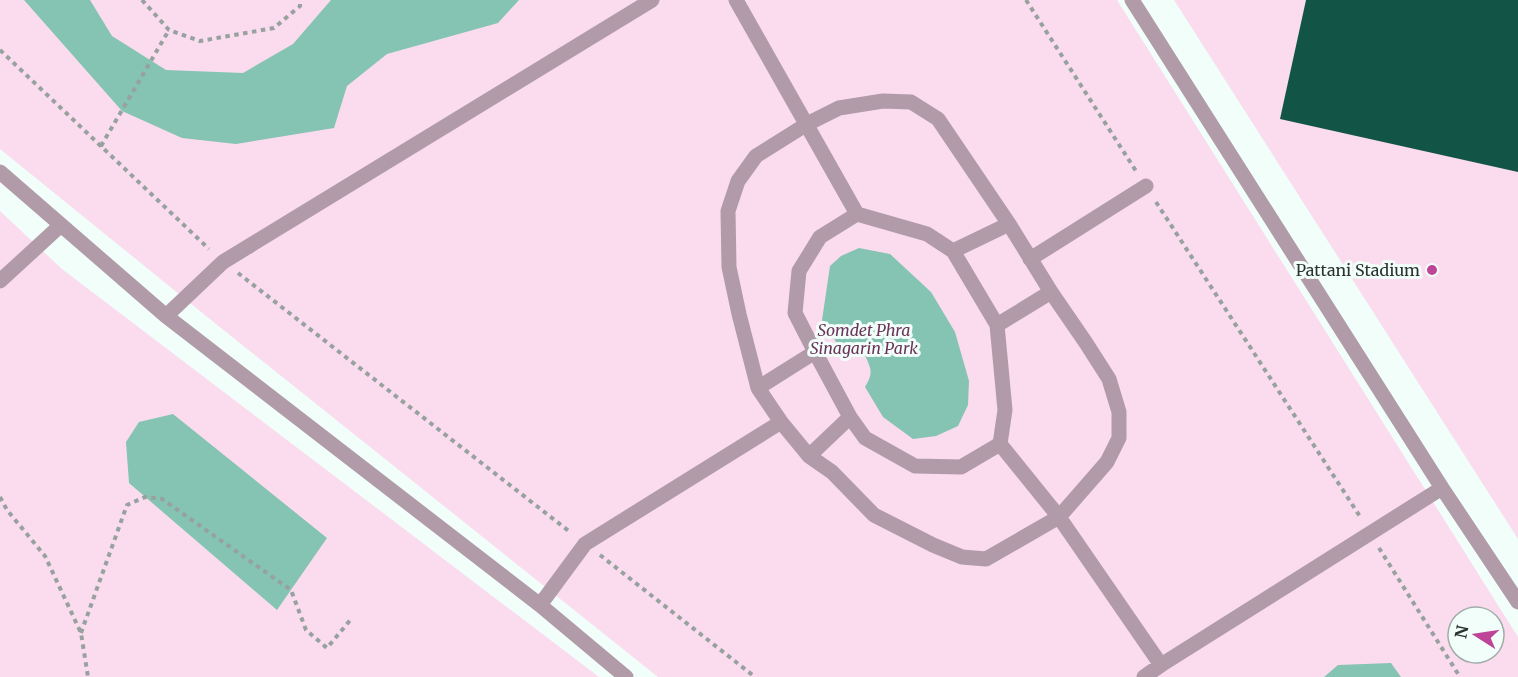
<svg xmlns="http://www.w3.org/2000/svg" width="1518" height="677" font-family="Merriweather,serif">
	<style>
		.green { fill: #fadcee; fill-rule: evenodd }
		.water { fill: #85c3b2 }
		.building { fill: #125446 }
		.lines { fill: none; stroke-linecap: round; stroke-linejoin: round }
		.path { stroke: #97a19e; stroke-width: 4; stroke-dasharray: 4.5 4.5; stroke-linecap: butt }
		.minor { stroke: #b19ba8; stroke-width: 15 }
		.poi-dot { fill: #bd4497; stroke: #f1fefa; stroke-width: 2 }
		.labels { text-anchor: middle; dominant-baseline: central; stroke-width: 6; stroke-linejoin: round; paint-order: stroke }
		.poi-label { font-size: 16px; fill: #2b312f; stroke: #f1fefa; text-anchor: end }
		.park-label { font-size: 16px; font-style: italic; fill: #6e335a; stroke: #f1fefa }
	</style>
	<rect width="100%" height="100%" fill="#f1fefa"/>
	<!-- green -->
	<path class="green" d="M0 0H1117L1518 637V677H658L216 324 0 149ZM1458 617H1494V653H1458Z
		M1174 0H1518V539Z
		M0 211 62 269 599 677H0Z"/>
	<!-- water -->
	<path class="water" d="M24 0H90L112 36 166 70 243 73 293 44 331 0H519L498 23 387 54 347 86 334 128 236 144 182 138 122 111Z
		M859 248 890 254 931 292 955 332 969 381 968 405 958 426 936 436 913 439 883 417 865 387C874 372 871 369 864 353L838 345 822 320 830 266 841 256Z
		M173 414 327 538 277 610 129 483 126 442 139 422Z
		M1391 663 1401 677H1324L1338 665Z"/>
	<!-- building -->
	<path class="building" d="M1306 0H1518V172L1280 119Z"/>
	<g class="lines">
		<!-- path -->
		<path class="path" d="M142 0 169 30 200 41 274 28 300 6V0
			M1026 0 1136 171
			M0 50 209 249
			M101 146 169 30
			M1156 202 1361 518
			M238 273 570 532
			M0 497 7 510 45 556 81 633 88 677
			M1379 548 1460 677
			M600 555 755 677
			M81 633 127 505 145 497 162 499 291 590 306 630 327 648 352 618"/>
		<!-- minor -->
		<path class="minor" d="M736 0 857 214 927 234 953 251 997 325 1005 410 1000 444 1059 517 1161 665
			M1132 0 1442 488 1518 602
			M0 172 166 316 540 605 626 677
			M857 214 820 237 799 271 795 313 815 352 850 417 865 438 915 466 961 467 1000 444
			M953 251 1009 224
			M1030 259 1146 186
			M0 281 61 225
			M166 316 223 262 652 0
			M997 325 1051 292
			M758 388 739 314 729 267 728 211 738 181 756 156 807 124 839 108 883 101 911 102 938 119 1009 224 1051 292 1086 343 1109 379 1119 412V438L1107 462 1059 517 986 559 962 557 933 545 874 515 832 472 809 456 781 422 758 388 815 352
			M809 456 850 417
			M540 605 585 544 781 422
			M1144 677 1161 665 1442 488"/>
	</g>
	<!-- markers -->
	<circle class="poi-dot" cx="1432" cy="270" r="6"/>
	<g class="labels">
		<!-- poi labels -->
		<g class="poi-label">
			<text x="1420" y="270">Pattani Stadium</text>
		</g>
		<!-- park labels -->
		<g class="park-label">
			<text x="864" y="330">Somdet Phra<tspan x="864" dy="18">Sinagarin Park</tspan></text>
		</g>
	</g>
	<!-- north arrow -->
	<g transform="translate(1476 635) rotate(282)"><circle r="28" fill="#f1fefa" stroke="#a2aca9" stroke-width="1.5"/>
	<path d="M0-4.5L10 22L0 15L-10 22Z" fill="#bd4497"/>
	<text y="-9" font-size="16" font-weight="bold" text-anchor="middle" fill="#2b312f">N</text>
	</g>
</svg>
